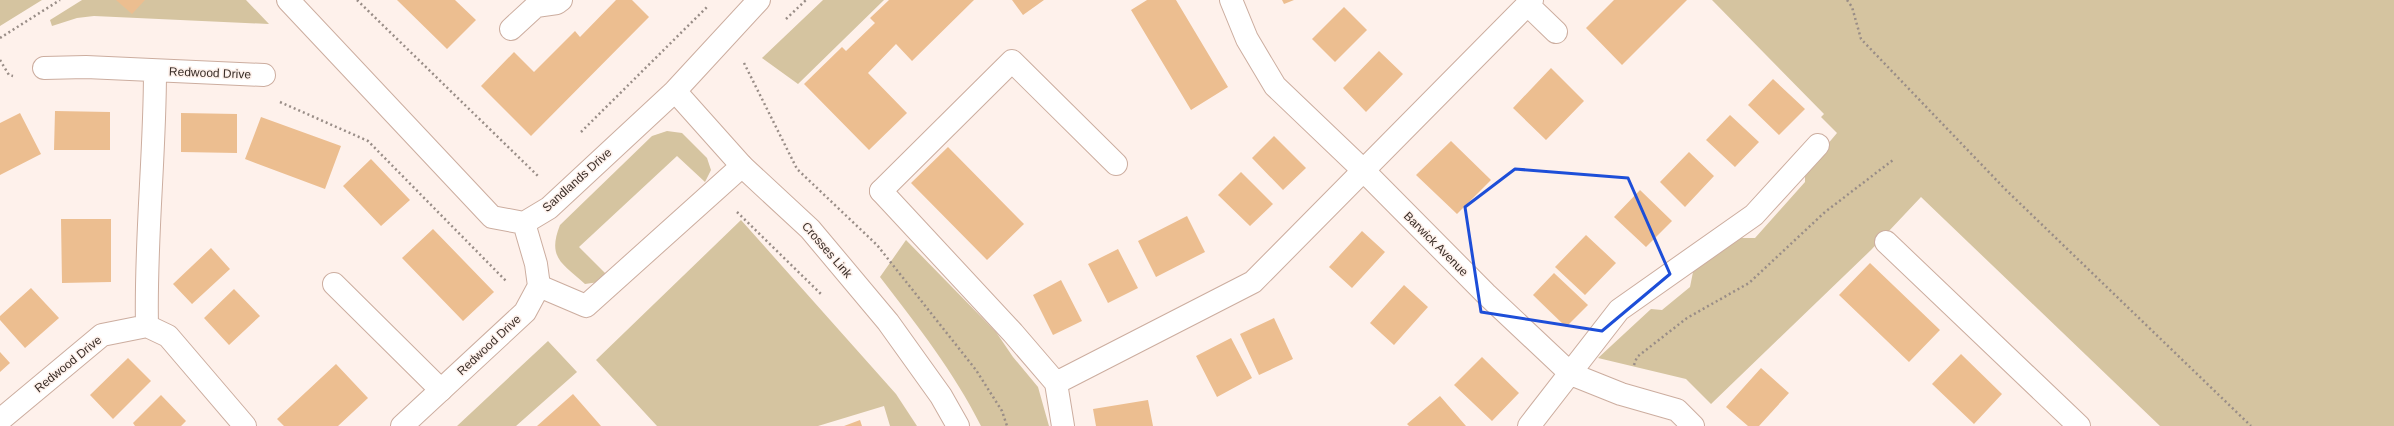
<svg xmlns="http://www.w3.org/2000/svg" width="2394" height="426" font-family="Helvetica,sans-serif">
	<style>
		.green { fill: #d5c4a0 }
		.building { fill: #ecbe90 }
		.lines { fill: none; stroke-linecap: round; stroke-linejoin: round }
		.lane-casing { stroke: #ccad9f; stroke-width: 24 }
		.street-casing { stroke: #ccad9f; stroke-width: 24 }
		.path { stroke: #998d87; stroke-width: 2.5; stroke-dasharray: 2 3; stroke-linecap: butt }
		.lane { stroke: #fff; stroke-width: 22 }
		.street { stroke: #fff; stroke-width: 22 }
		.marked { fill: none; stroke: #1d4ed8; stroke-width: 3; stroke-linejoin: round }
		.labels { text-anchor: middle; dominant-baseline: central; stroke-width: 3; stroke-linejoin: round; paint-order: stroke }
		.street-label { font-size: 12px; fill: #392d27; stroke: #fef1eb }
	</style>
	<rect width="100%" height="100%" fill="#fef1eb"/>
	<!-- green -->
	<path class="green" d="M0 0H42L0 26Z
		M82 0H246L269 24 94 16 77 18 52 26 50 20Z
		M823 0H884L798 84 762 58Z
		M1712 0H2394V426H2160L1921 197 1871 250 1711 404 1686 379 1598 358 1651 309 1662 310 1690 287 1693 272 1734 238H1755L1805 182V171L1837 133 1821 117 1824 114Z
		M667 131 682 133 707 158 711 170 705 182 677 156 579 247 608 276 599 282 585 284C562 263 547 258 560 225L652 136Z
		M741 220 896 394 917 426H890L884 406 818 426H657L596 360Z
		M906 240 996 332 1013 357 1038 387 1049 426H981C954 372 917 325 880 277Z
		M548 341 577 372 516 426H457Z"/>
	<!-- building -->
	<path class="building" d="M116 0H145L132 14Z
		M397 0H455L476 20 447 49Z
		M616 0H632L649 17 531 136 481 86 514 52 534 72 575 31 580 37Z
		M889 0H974L912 61 896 44 868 73 907 113 869 150 804 84 842 47 846 51 875 23 870 18Z
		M1012 0H1044L1023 15Z
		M1147 0H1176L1228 87 1191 110 1131 10Z
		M1282 0H1294L1284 4Z
		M1614 0H1687L1622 65 1586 28Z
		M1344 7 1367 30 1335 62 1312 39Z
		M1379 51 1403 74 1366 112 1343 88Z
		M1551 68 1584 101 1546 140 1513 108Z
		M1773 79 1805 109 1779 135 1748 105Z
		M55 111 110 112V150H54Z
		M20 113 41 154 0 175V123Z
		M181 113 237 114V153L181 152Z
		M1730 115 1759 142 1735 167 1706 140Z
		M261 117 341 146 325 189 245 159Z
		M1274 136 1306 168 1283 190 1252 158Z
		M1451 141 1491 180 1457 214 1416 175Z
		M948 147 1024 224 987 260 911 183Z
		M1689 152 1714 176 1685 207 1660 182Z
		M371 159 410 200 381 226 343 186Z
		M1241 172 1273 204 1250 226 1218 195Z
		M1640 190 1672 221 1646 247 1614 217Z
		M1187 216 1205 252 1156 277 1138 241Z
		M61 219H111V282L62 283Z
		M433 229 494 292 463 321 402 258Z
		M1362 231 1385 252 1352 288 1329 267Z
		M1586 235 1616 263 1585 295 1555 267Z
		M211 248 230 269 192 304 173 284Z
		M1118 249 1138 288 1108 303 1088 264Z
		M1870 263 1940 330 1909 362 1839 295Z
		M1554 273 1588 305 1566 327 1533 295Z
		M1061 280 1082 321 1053 335 1033 295Z
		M1404 285 1428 307 1394 345 1370 323Z
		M31 288 59 318 25 348 0 320V316Z
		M234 289 260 316 229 345 204 318Z
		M1274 318 1293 359 1259 375 1240 334Z
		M1231 338 1252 378 1217 397 1196 356Z
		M0 352 10 363 0 372Z
		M1961 354 2002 394 1974 424 1932 384Z
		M1482 357 1519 393 1492 421 1454 385Z
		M128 358 151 381 113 419 90 395Z
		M336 364 368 398 338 426H284L277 419Z
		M1761 368 1789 393 1759 426H1748L1726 407Z
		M573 394 601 426H537Z
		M161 395 186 421 181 426H135L133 423Z
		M1440 396 1466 426H1409L1407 424Z
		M1148 400 1153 426H1096L1093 409Z
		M860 420 862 426H844Z"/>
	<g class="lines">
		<!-- lane casing -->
		<g class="lane-casing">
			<path id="lane" d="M511 29 536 6 557 3 561 0
				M881 191 1012 61 1116 164
				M334 284 441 390
				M539 286 586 306 742 166"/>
		</g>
		<!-- street casing -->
		<g class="street-casing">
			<path id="street" d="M288 0 492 217 524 223 549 208 675 91 759 0
				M1231 0 1247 39 1275 86 1363 170 1486 294 1571 374 1621 394 1677 410 1693 426
				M1527 4 1556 32
				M44 68 86 67 264 75
				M675 91 742 166 810 229 888 322 941 396 958 426
				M881 191 1013 333 1056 383 1063 426
				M1886 242 2079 426
				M147 326C145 241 155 156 155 71
				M1056 383 1253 282 1532 0
				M0 420 102 335 147 326 168 336 245 426
				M402 426 525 312 539 286 536 264 524 223
				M1529 426 1619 310 1754 215 1818 145"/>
		</g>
		<!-- path -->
		<path class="path" d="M357 0 538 176
			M1847 0 1852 7 1861 39 2005 189 2251 426
			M786 19 806 0
			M0 38 60 0
			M0 60 9 75 13 76
			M744 63 797 169 877 245 976 370 1002 411 1007 426
			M280 102 368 141 506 281
			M581 132 708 6
			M737 212 822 295
			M1634 365 1637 357 1687 318 1749 283 1825 212 1893 160"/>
		<!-- lane -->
		<use href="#lane" class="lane"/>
		<!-- street -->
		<use href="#street" class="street"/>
	</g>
	<!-- marked area -->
	<path class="marked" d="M1515 169 1628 178 1670 274 1602 331 1481 312 1465 207Z"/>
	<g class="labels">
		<!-- street labels -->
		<g class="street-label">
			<text transform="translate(210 73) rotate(2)">Redwood Drive</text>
			<text transform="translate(577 180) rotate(-42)">Sandlands Drive</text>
			<text transform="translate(1436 244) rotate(45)">Barwick Avenue</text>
			<text transform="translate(827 250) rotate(49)">Crosses Link</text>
			<text transform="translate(489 345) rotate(-43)">Redwood Drive</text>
			<text transform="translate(68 364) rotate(-39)">Redwood Drive</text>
		</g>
	</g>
</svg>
